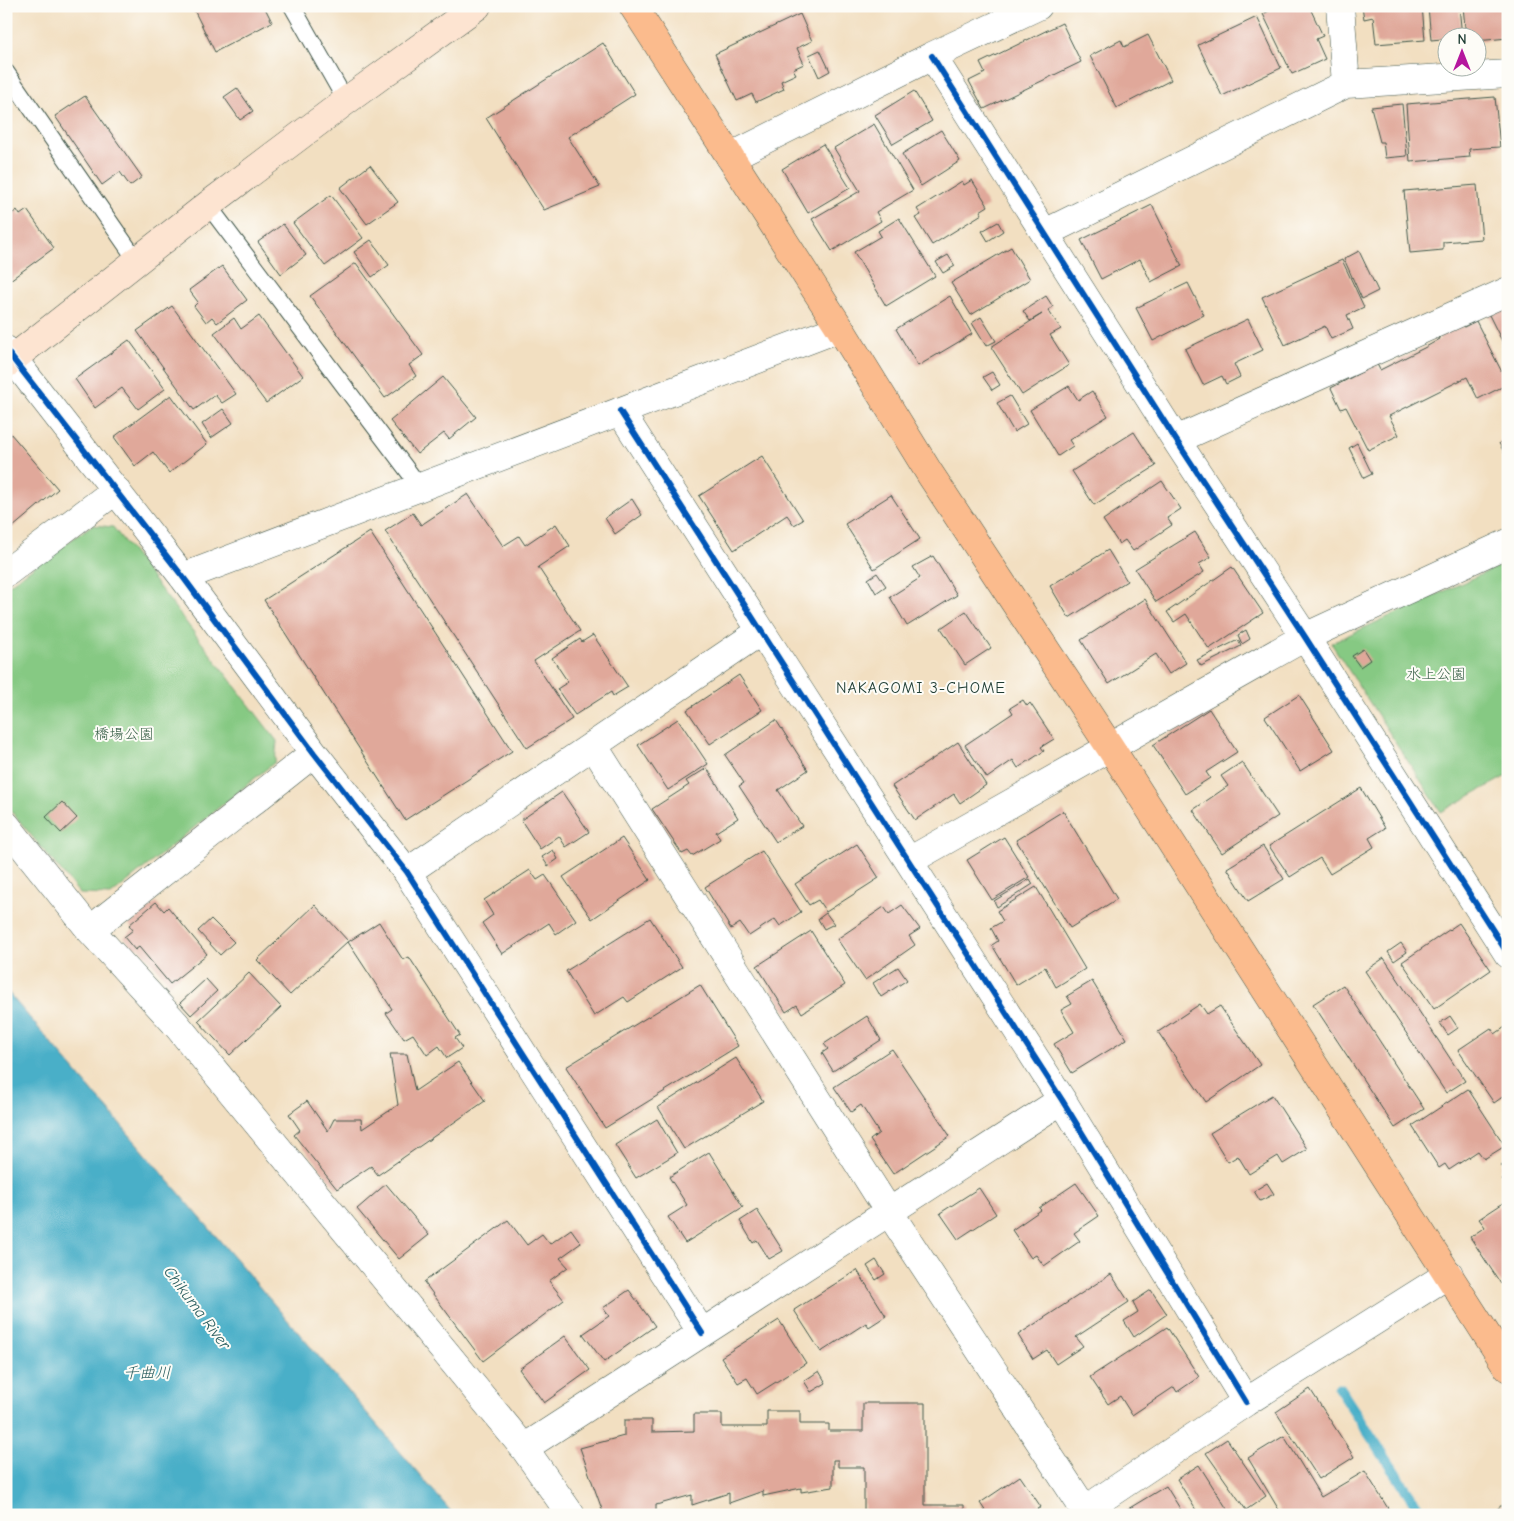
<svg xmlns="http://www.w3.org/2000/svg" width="1514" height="1521" font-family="'Comic Neue','Klee One',sans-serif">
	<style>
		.green { fill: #86c983; stroke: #52835c }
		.water { fill: #48afc8; stroke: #34767e }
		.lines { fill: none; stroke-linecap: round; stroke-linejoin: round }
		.stream { stroke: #48afc8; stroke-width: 11 }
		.building { fill: #e0a89a }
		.lane-casing { stroke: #3f5549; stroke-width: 18 }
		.street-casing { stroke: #3f5549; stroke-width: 29 }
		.secondary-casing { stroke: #3f5549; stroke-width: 29 }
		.primary-casing { stroke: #3f5549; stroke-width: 29 }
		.lane { stroke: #fff; stroke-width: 16 }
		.street { stroke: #fff; stroke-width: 28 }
		.secondary { stroke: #fde4d1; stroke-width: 28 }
		.primary { stroke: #fbbb8d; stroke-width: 28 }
		.cycleway-casing { stroke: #fdfcf7; stroke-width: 9 }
		.cycleway { stroke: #0057b8; stroke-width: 6 }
		.labels { text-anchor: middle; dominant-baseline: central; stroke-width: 4; stroke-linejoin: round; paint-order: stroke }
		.park-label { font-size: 15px; fill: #396048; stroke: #fdfcf7 }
		.neighbourhood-label { font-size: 16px; letter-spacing: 1px; fill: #1f3d34; stroke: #fdfcf7 }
		.water-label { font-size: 16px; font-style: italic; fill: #2b5f60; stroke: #fdfcf7 }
	</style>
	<rect width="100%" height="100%" fill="#fdfcf7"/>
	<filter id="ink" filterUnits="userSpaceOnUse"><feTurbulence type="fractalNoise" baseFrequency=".02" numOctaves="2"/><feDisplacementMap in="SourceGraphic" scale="10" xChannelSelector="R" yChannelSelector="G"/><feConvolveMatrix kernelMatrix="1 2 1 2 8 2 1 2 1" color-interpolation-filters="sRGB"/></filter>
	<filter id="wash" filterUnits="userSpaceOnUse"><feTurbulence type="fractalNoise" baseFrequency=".0096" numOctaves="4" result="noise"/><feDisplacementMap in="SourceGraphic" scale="20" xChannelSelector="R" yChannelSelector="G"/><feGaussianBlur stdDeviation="1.12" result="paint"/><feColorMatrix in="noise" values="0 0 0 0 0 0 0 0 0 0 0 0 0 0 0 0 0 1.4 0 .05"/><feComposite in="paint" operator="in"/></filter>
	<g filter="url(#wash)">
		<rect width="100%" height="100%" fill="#f2dfc1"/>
		<!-- green -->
		<path class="green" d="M92 525 113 527 277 741 275 762 111 895 80 894 6 805V587Z
			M1508 562V775L1441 812 1331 643Z"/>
		<!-- water -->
		<path class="water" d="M6 990 454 1515H6Z"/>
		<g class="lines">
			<!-- stream -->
			<path class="stream" d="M1339 1388 1423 1515"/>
		</g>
		<g id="blocks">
			<!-- building -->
			<path class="building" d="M192 6H264L272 22 215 52Z
				M1279 6H1309L1323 36 1316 39 1325 59 1292 74 1263 14Z
				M1362 6H1422L1425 40 1376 44 1373 17 1364 19Z
				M1428 6H1459L1462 37 1431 40Z
				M1463 6H1508V38L1476 41V38H1466Z
				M800 14 812 41 797 48 804 64 793 69 796 74 781 81 784 89 756 102 752 94 737 101 715 54Z
				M1257 17 1281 68 1222 96 1198 45Z
				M1062 23 1081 62 984 109 969 81 985 73 980 63Z
				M1148 35 1171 80 1117 108 1090 56 1121 40 1124 47Z
				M603 43 635 94 568 137 600 187 544 210 486 118Z
				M820 50 830 71 819 77 809 55Z
				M237 88 253 111 240 120 224 97Z
				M914 91 932 121 893 144 875 115Z
				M85 96 142 177 130 186 120 172 102 185 55 116Z
				M1495 97 1500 147 1469 149 1470 157 1410 162 1406 104Z
				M1402 104 1407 156 1385 158 1383 142H1380L1371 107Z
				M874 124 913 190 876 212 881 221 832 251 812 219 860 191 834 148Z
				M941 130 960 161 921 186 902 154Z
				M823 144 850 188 808 213 782 169Z
				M370 165 398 202 367 224 340 188Z
				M972 180 988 206 980 211 982 214 932 245 915 218 921 215 917 209 962 181 964 185Z
				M1477 185 1482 239 1443 242V250L1410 253 1404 191Z
				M331 195 363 238 325 266 293 223Z
				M1152 205 1182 266 1151 282 1140 259 1101 279 1081 240Z
				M17 210 20 215 27 210 54 248 6 283V218Z
				M899 218 935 276 886 306 854 252 881 236 878 231Z
				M998 222 1003 231 988 241 982 231Z
				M283 224 306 255 281 274 258 242Z
				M371 240 389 265 372 277 354 252Z
				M1011 247 1030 279 971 315 951 283Z
				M1359 251 1378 291 1362 299 1344 259Z
				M948 255 955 266 943 273 936 262Z
				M1342 260 1364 307 1347 315 1353 329 1331 339 1325 326 1285 345 1262 297Z
				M356 263 423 355 409 365 416 376 385 398 310 296Z
				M222 266 247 300 217 323 212 317 206 322 194 306 198 302 189 290Z
				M1188 283 1204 315 1153 341 1136 308Z
				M950 296 972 334 918 366 896 329Z
				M1046 296 1053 307 1048 310 1061 329 1050 335 1069 365 1022 395 991 347 1042 314 1030 321 1023 311Z
				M1508 301V353L1487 311Z
				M172 306 236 394 222 403 215 395 194 410 137 331Z
				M259 316 303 376 266 403 214 333 234 318 241 329Z
				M981 317 996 341 986 346 972 323Z
				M1248 319 1263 350 1234 364 1240 377 1226 384 1222 376 1203 385 1185 349Z
				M1460 321 1464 327 1476 321 1508 384 1478 399 1467 377 1389 416 1399 435 1368 450 1346 407 1341 409 1331 388 1377 364 1380 370 1424 348 1440 339 1437 333Z
				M129 340 165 389 138 409 122 388 95 408 75 379Z
				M992 372 1000 385 992 390 983 377Z
				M443 377 476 417 449 439 444 433 417 454 390 421Z
				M1069 386 1078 400 1092 391 1108 416 1069 440 1073 446 1058 456 1030 410Z
				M171 395 207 444 169 473 153 452 135 466 114 437Z
				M1010 396 1027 424 1014 432 997 403Z
				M223 409 233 423 211 438 202 424Z
				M1134 432 1156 466 1094 505 1072 471Z
				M10 433 58 489 6 533V436Z
				M1508 438V460L1499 443Z
				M1357 443 1372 474 1364 478 1349 448Z
				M762 456 803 520 794 525 787 515 734 550 699 496Z
				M1162 481 1181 509 1167 518 1172 525 1133 551 1125 540 1119 544 1103 520Z
				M468 494 503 546 519 536 525 545 556 524 570 546 538 567 580 631 534 661 572 719 527 748 385 531 413 513 421 525Z
				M891 495 920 539 874 569 845 524Z
				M632 499 642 515 615 534 605 518Z
				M370 532 512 751 405 820 264 600Z
				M1195 532 1211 557 1199 564 1204 572 1156 602 1135 569Z
				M1108 550 1127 581 1069 618 1050 586Z
				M933 556 957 595 907 626 890 597 920 578 913 567Z
				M1232 567 1263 613 1209 649 1186 614 1174 622 1167 612Z
				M877 573 886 586 876 593 868 579Z
				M1145 599 1186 663 1169 674 1156 654 1109 684 1081 640Z
				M966 611 991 648 965 665 941 628Z
				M1246 630 1250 639 1242 644 1238 635Z
				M593 635 628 687 613 696 611 692 575 715 557 689 568 682 552 658 580 639 582 642Z
				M1238 640 1241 646 1201 666 1197 660Z
				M1363 649 1370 660 1360 667 1352 656Z
				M739 675 762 710 710 744 687 710Z
				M1299 695 1334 750 1300 771 1265 717Z
				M1023 700 1027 706 1030 703 1054 739 1041 747 1044 751 1018 768 1013 760 987 778 965 745 1013 713 1010 708Z
				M1209 709 1237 752 1206 772 1210 778 1185 794 1153 745Z
				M678 719 708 764 668 790 638 745Z
				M776 720 808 770 778 790 802 826 776 842 739 786 744 783 725 755Z
				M958 742 986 785 960 803 954 794 915 820 892 786Z
				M1242 762 1278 816 1222 853 1193 810 1228 786 1221 776Z
				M707 768 738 818 716 832 720 839 692 856 688 851 682 854 652 809 689 785 686 781Z
				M1361 788 1385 828 1369 838 1374 847 1330 874 1320 858 1290 877 1269 846Z
				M562 792 589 832 566 847 559 836 540 849 521 820Z
				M62 802 77 818 61 833 46 817Z
				M1063 811 1117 899 1070 928 1016 840Z
				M1004 837 1029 877 992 900 967 860Z
				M622 838 650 880 592 919 563 877Z
				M857 844 879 878 826 912 818 900 809 905 795 884Z
				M1263 846 1284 879 1248 901 1227 868Z
				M553 850 558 859 548 866 542 857Z
				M762 851 801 912 780 926 775 919 749 936 740 923 731 929 705 887Z
				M530 870 537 880 545 875 576 920 556 934 549 923 502 954 482 923 493 915 484 900Z
				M1030 879 1033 884 997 907 994 901Z
				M1036 887 1085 969 1056 987 1045 967 1016 985 992 945 998 941 991 928 1003 921 997 911Z
				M156 902 164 911 168 907 207 954 170 984 139 947 135 950 124 937 133 930 129 925Z
				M315 905 348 941 290 995 257 960Z
				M902 905 920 929 909 936 915 945 865 980 837 939 884 907 889 914Z
				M826 913 834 924 824 929 818 919Z
				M650 918 682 967 628 1002 624 997 594 1016 566 971Z
				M211 919 234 942 220 955 198 931Z
				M379 922 403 960 409 957 460 1035 455 1038 462 1048 447 1058 439 1046 427 1055 413 1034 404 1039 386 1013 392 1009 348 942Z
				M1459 923 1491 970 1434 1009 1402 962Z
				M811 931 845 985 802 1013 797 1005 786 1012 757 966Z
				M1401 943 1407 952 1394 961 1388 952Z
				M1384 958 1465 1081 1446 1093 1365 971Z
				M898 967 907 980 881 997 873 983Z
				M249 973 281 1007 230 1055 198 1021Z
				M206 979 217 991 191 1015 180 1003Z
				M1092 981 1127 1039 1072 1073 1054 1044 1074 1032 1061 1010 1072 1004 1067 996Z
				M700 985 738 1046 605 1128 566 1067Z
				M1343 985 1424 1109 1395 1128 1313 1004Z
				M1200 1004 1207 1014 1220 1006 1260 1065 1206 1102 1158 1032Z
				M867 1016 881 1040 833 1071 822 1053 828 1049 824 1044Z
				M1450 1016 1458 1028 1448 1035 1440 1023Z
				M1508 1025V1093L1494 1103 1458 1050 1491 1028 1495 1034Z
				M892 1049 950 1136 893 1174 870 1140 879 1133 861 1105 851 1112 834 1087Z
				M390 1054H407L415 1091 458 1062 485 1101 378 1175 371 1166 337 1189 294 1135 300 1130 289 1114 307 1101 328 1131 334 1119H361L362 1129 398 1105Z
				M736 1058 763 1101 684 1149 658 1107Z
				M1468 1089 1505 1146 1484 1159 1478 1151 1449 1170 1445 1164 1439 1168 1412 1126Z
				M1272 1095 1307 1149 1283 1164 1278 1156 1249 1174 1238 1156 1228 1162 1210 1133Z
				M657 1119 677 1153 636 1178 615 1145Z
				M709 1152 743 1207 685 1243 668 1217 687 1205 669 1177Z
				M1508 1161V1187L1502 1179 1508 1175 1501 1166Z
				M1076 1183 1099 1216 1074 1233 1080 1241 1044 1266 1036 1255 1031 1258 1012 1230 1041 1210 1039 1208Z
				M1267 1183 1274 1194 1260 1201 1254 1191Z
				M386 1184 429 1235 399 1259 357 1209Z
				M979 1188 996 1214 958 1239 940 1213Z
				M1508 1200V1280L1501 1284 1470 1237 1485 1227 1479 1219Z
				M757 1210 783 1251 769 1259 757 1240 753 1243 740 1221Z
				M508 1220 527 1245 542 1234 550 1244 571 1229 581 1243 560 1258 568 1267 549 1281 564 1300 483 1361 424 1282Z
				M876 1260 885 1274 876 1280 867 1266Z
				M857 1270 886 1316 869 1327 866 1323 821 1352 794 1310Z
				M1111 1274 1129 1302 1076 1337 1083 1346 1056 1364 1047 1350 1033 1359 1018 1335Z
				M629 1290 655 1326 604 1362 583 1334 609 1316 603 1308Z
				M1151 1290 1167 1314 1134 1337 1124 1321 1138 1312 1133 1302Z
				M779 1320 806 1363 757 1394 747 1378 738 1383 721 1357Z
				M1167 1327 1199 1377 1177 1392 1174 1387 1132 1415 1120 1396 1108 1404 1090 1377Z
				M565 1336 590 1370 544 1403 519 1369Z
				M819 1371 826 1383 811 1392 804 1381Z
				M1310 1389 1354 1457 1319 1479 1276 1412Z
				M863 1403H925V1505H964V1515H864V1467H838V1460H833V1487L801 1492V1488L763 1496V1491L729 1503V1493L692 1505V1495L656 1505V1514L604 1515 580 1448 624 1436V1420H652V1432L694 1431V1414H722V1427H767V1411H800V1424H829V1431H863Z
				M1284 1436 1321 1497 1365 1471 1392 1515H1282L1248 1458Z
				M1227 1439 1266 1496 1246 1510 1206 1453Z
				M1199 1465 1229 1512 1226 1515H1199L1177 1479Z
				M1020 1476 1041 1507 1030 1515H988L980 1503Z
				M1166 1486 1184 1515H1125L1123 1512Z
				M1508 1499V1515H1491Z"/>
		</g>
	</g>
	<g filter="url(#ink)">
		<use href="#blocks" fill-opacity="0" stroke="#3f5549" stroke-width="1"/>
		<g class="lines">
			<!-- lane casing -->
			<g class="lane-casing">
				<path id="lane" d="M292 6 346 101
					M6 72 137 261
					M208 205 420 487"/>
			</g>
			<!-- street casing -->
			<g class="street-casing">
				<path id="street" d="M1340 6 1346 84
					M932 56 1176 440 1305 637 1508 954
					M730 157 932 56 1038 6
					M1045 233 1346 84 1508 74
					M6 350 183 577 314 753 407 872 702 1333
					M620 411 1062 1100 1246 1402
					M1176 440 1508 291
					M6 573 116 490
					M183 577 840 328
					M593 745 889 1212 1088 1515
					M6 825 90 930 175 1023 524 1448 571 1515
					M909 861 1305 637 1508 543
					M407 872 761 631
					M90 930 314 753
					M524 1448 1062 1100
					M1085 1510 1246 1402 1449 1274"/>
			</g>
			<!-- secondary casing -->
			<g class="secondary-casing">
				<path id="secondary" d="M6 364 208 205 346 101 477 6"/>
			</g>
			<!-- primary casing -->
			<g class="primary-casing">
				<path id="primary" d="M633 6 840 328 930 474 1110 747 1508 1368"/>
			</g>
			<!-- lane -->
			<use href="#lane" class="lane"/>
			<!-- street -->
			<use href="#street" class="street"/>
			<!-- secondary -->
			<use href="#secondary" class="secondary"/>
			<!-- primary -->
			<use href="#primary" class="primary"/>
			<!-- cycleway casing -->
			<g class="cycleway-casing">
				<path id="cycleway" d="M932 56 1176 440 1305 637 1508 954
					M6 350 183 577 314 753 407 872 702 1333
					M620 411 1062 1100 1246 1402"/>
			</g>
			<!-- cycleway -->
			<use href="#cycleway" class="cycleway"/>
		</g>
	</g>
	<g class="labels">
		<!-- park labels -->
		<g class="park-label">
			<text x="1436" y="674">水上公園</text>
			<text x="124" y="734">橋場公園</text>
		</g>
		<!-- neighbourhood labels -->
		<g class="neighbourhood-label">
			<text x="921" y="688">NAKAGOMI 3-CHOME</text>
		</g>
		<!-- water labels -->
		<g class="water-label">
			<text transform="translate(197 1308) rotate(53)">Chikuma River</text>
			<text x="147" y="1373">千曲川</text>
		</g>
	</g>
	<!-- margin -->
	<rect width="1514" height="1521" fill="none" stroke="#fdfcf7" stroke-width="25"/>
	<!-- north arrow -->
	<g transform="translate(1462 52)"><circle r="24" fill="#fdfcf7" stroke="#a4b0a9"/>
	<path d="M0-4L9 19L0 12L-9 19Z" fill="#b5179e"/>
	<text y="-8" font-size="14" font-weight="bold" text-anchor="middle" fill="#1f3d34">N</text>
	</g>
</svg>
